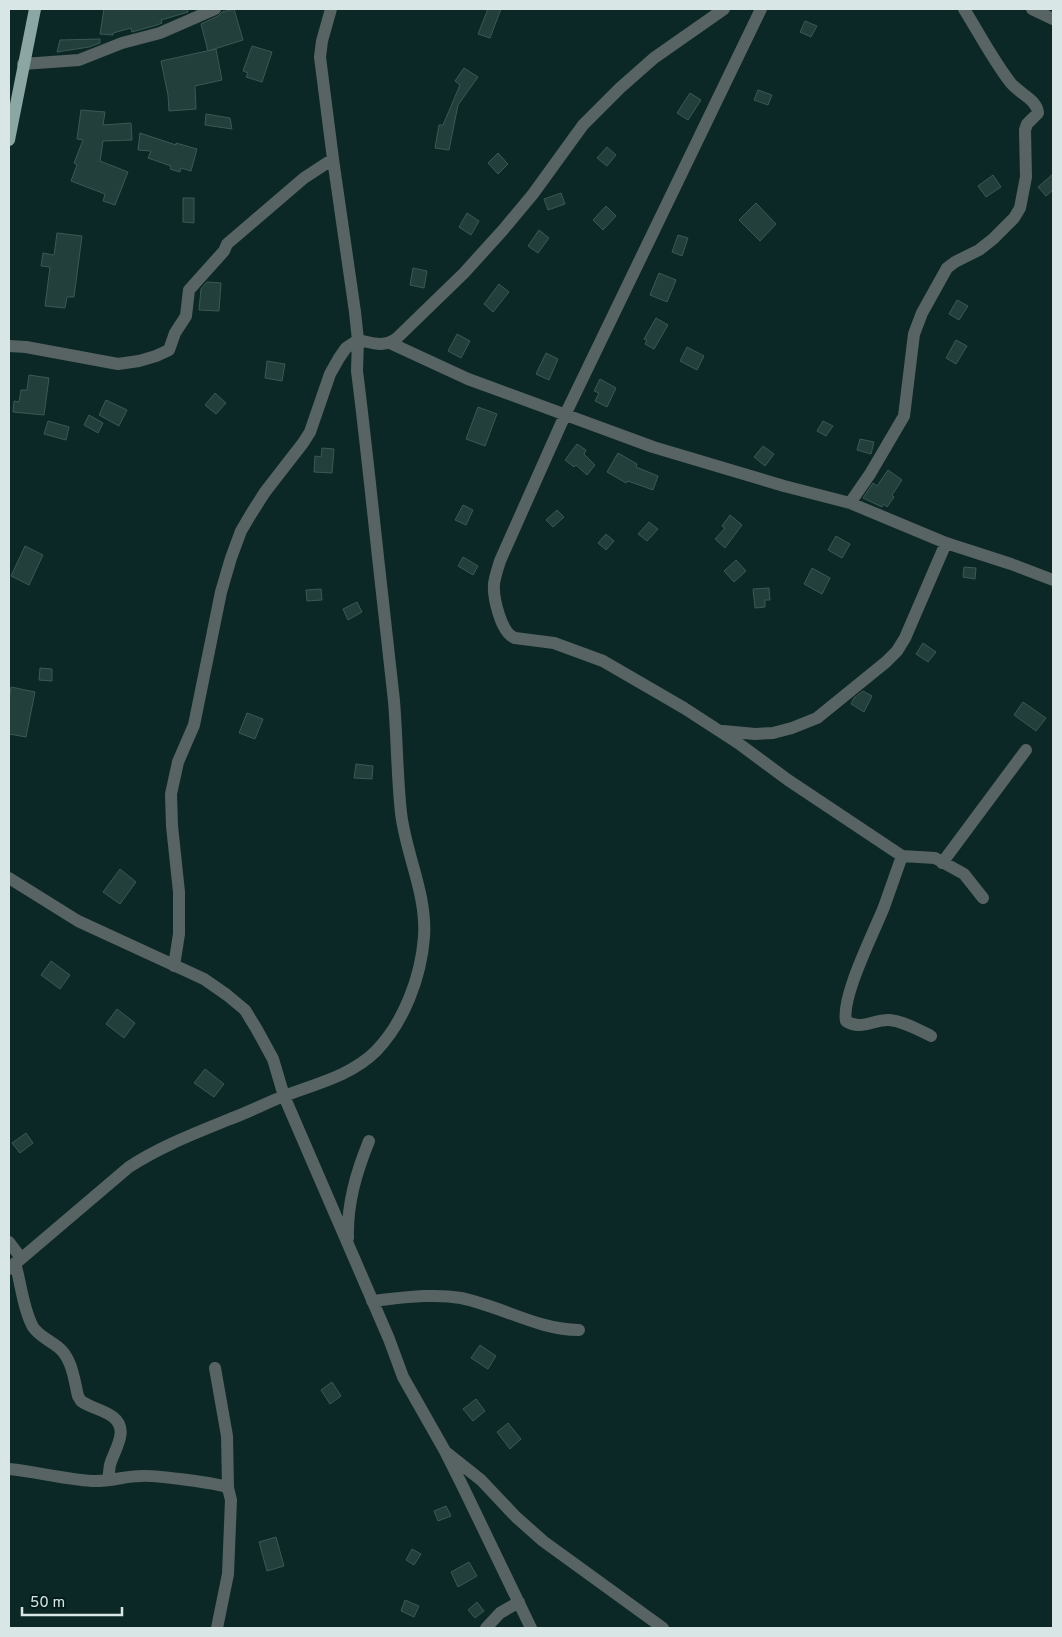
<svg xmlns="http://www.w3.org/2000/svg" width="1062" height="1637" font-family="Overpass,sans-serif">
	<style>
		.building { fill: #233f3c; stroke: #3b5855 }
		.lines { fill: none; stroke-linecap: round; stroke-linejoin: round }
		.minor { stroke: #586463; stroke-width: 12 }
		.primary { stroke: #8ca6a3; stroke-width: 12 }
	</style>
	<rect width="100%" height="100%" fill="#0c2826"/>
	<!-- building -->
	<path class="building" d="M104 9H187L188 12 161 20 162 23 157 25 132 32 131 28 113 33V35L100 34Z
		M234 9 243 40 208 51 201 24 218 16 222 12Z
		M488 9H501L490 38 478 34Z
		M805 21 817 26 811 37 800 32Z
		M100 39V43L89 47 57 52 60 40Z
		M252 46 272 52 262 82 246 77 248 73 243 71Z
		M216 49 222 80 195 86 196 109 169 111 168 95 161 61Z
		M464 68 478 77 458 105 449 150 435 148 439 125H443L460 85 455 81Z
		M758 90 772 95 768 105 754 100Z
		M690 93 701 100 688 120 677 113Z
		M81 110 105 112 103 125 131 123 132 140 103 141 100 161 128 172 115 205 103 201 105 194 71 181 77 165 74 163 83 140 77 139Z
		M206 114 230 118 232 129 205 125Z
		M140 133 176 145V143L197 149 191 171 181 168 180 172 170 169 171 166 148 158 151 151 138 150Z
		M607 147 616 155 607 166 597 158Z
		M498 153 508 164 498 174 488 163Z
		M1053 174V190L1046 196 1038 187Z
		M993 175 1001 187 986 197 978 186Z
		M561 193 565 204 548 210 544 199Z
		M183 198H194V223L183 222Z
		M756 203 776 224 760 241 739 220Z
		M606 206 616 216 603 230 593 220Z
		M467 213 479 221 471 235 459 227Z
		M539 230 549 238 538 253 528 246Z
		M57 233 82 236 74 297H67L65 308 45 306 50 267 41 266 43 253 54 255Z
		M678 235 688 238 682 256 672 252Z
		M413 268 427 271 424 288 410 285Z
		M659 273 676 280 667 302 650 295Z
		M207 282 221 283 219 311 199 310 201 289Z
		M499 284 509 292 493 312 484 304Z
		M957 300 968 306 959 320 949 314Z
		M656 318 668 325 654 349 645 344 647 340 644 339Z
		M457 334 470 341 461 358 448 351Z
		M956 340 967 346 956 364 946 358Z
		M687 347 704 356 697 370 680 361Z
		M546 353 558 359 549 380 536 374Z
		M267 361 285 364 282 381 265 378Z
		M29 375 49 378 44 415 13 412 14 401 19 402 21 390H27Z
		M600 379 616 388 607 407 595 401 599 393 594 391Z
		M215 393 226 403 216 414 205 405Z
		M106 400 127 410 119 426 99 415Z
		M478 407 497 414 485 446 466 439Z
		M89 415 103 423 98 433 84 425Z
		M48 421 69 427 66 440 44 434Z
		M823 421 833 426 826 436 817 431Z
		M860 439 874 442 871 454 857 450Z
		M577 444 586 450 584 454 595 465 587 475 576 465 574 467 565 460Z
		M763 446 774 454 765 466 754 457Z
		M322 448 334 449 332 473 314 472 315 456 321 457Z
		M618 453 637 464 636 467 658 476 653 490 628 481 626 483 607 472Z
		M888 470 902 480 892 495 894 497 887 507 884 504 882 507 863 498 873 483 877 486Z
		M463 505 473 510 466 525 455 520Z
		M557 510 564 517 553 527 546 520Z
		M730 515 742 525 725 548 715 539 725 528 722 526Z
		M649 522 658 529 647 541 638 534Z
		M606 534 614 541 606 550 598 543Z
		M836 536 850 544 842 558 828 550Z
		M25 546 43 555 29 585 11 576Z
		M463 557 478 566 473 575 458 566Z
		M736 560 746 571 734 582 724 571Z
		M964 567 976 568 975 579 963 577Z
		M812 568 830 578 822 594 804 584Z
		M769 588 770 600H765V607L755 608 753 589Z
		M321 589 322 600 307 601 306 590Z
		M357 602 362 612 348 620 343 609Z
		M923 643 936 652 928 662 916 654Z
		M40 668 52 669V681L39 680Z
		M11 687 35 692 26 737 9 734V699Z
		M863 691 872 696 864 712 851 704 854 698Z
		M1023 702 1046 718 1036 731 1014 715Z
		M247 713 263 719 255 739 239 733Z
		M356 764 373 766 372 779 354 778Z
		M120 869 136 882 120 904 103 892Z
		M51 961 70 975 60 989 41 975Z
		M117 1009 135 1023 124 1038 106 1024Z
		M205 1069 224 1084 214 1097 194 1083Z
		M26 1133 33 1143 20 1153 12 1143Z
		M480 1345 496 1356 488 1369 471 1358Z
		M332 1382 341 1396 330 1404 321 1390Z
		M476 1399 485 1411 473 1421 463 1409Z
		M508 1423 521 1439 510 1449 497 1432Z
		M446 1506 451 1516 438 1521 434 1511Z
		M276 1537 284 1566 267 1571 259 1542Z
		M412 1549 421 1554 414 1565 406 1560Z
		M469 1562 477 1576 458 1587 451 1572Z
		M405 1600 419 1606 414 1617 401 1611Z
		M477 1602 484 1611 475 1618 468 1610Z"/>
	<g class="lines">
		<!-- minor -->
		<path class="minor" d="M761 9 565 415 500 561C498 568 495 576 494 584 493 598 501 633 515 638L554 643 603 661 684 708 738 743 788 780 902 856 935 858 964 874 983 898
			M1032 9 1053 19
			M23 64 79 60 122 43 160 33 215 9
			M390 343 468 379 653 447 784 486 850 503 946 543 1011 564 1053 580
			M9 346 26 347 118 364 139 361 156 356 169 350 175 333 186 316 189 290 224 251 227 244 304 178 333 159
			M850 503 870 474 904 416 914 334 922 313 947 268 955 262 979 250 993 239 1014 218 1020 208 1026 177 1025 130 1027 124 1038 113C1037 99 1019 94 1010 82 993 60 979 33 964 9
			M723 731 755 734 773 733 792 728 817 718 886 662 897 651 905 638 946 543
			M902 856C896 873 890 890 884 907 874 932 841 997 846 1021 860 1031 875 1019 889 1020 903 1021 919 1030 931 1036
			M942 863 1026 750
			M9 878 78 921 204 979 227 995 245 1010 256 1028 273 1059 284 1096 389 1339 403 1377 445 1451 463 1487 531 1628
			M174 966 179 934V892L172 826 171 794 178 762 194 725 221 592 231 558 241 531 251 514 265 492 303 443 310 432 330 374 339 358 346 348 358 340C373 343 384 348 397 338L464 273 503 230 533 194 583 125 620 88 654 58 724 9
			M348 1238C347 1204 356 1173 369 1141
			M9 1242 21 1258
			M15 1263C21 1283 23 1309 33 1327 39 1336 49 1340 58 1347 72 1358 74 1379 78 1396L81 1401C91 1408 104 1410 113 1417 130 1430 114 1450 110 1465 109 1470 109 1475 108 1480
			M9 1269 129 1167C161 1146 196 1133 230 1119 249 1112 266 1103 284 1096 315 1084 351 1076 376 1051 404 1022 421 977 424 937 427 894 406 855 401 813 397 776 397 738 394 701 390 662 385 623 381 584 373 513 366 442 357 371L358 340 355 312 333 159 320 57 322 41 331 9
			M372 1301C401 1298 432 1293 461 1298 501 1306 538 1330 579 1330
			M215 1368 227 1436 228 1488 231 1500 228 1574 217 1628
			M447 1453 481 1480 516 1517 543 1541 663 1628
			M9 1469C37 1472 64 1479 92 1481 109 1482 125 1476 141 1476 153 1475 220 1483 228 1488
			M486 1628 500 1613 519 1602"/>
		<!-- primary -->
		<path class="primary" d="M9 140 35 9"/>
	</g>
	<!-- border -->
	<rect width="1062" height="1637" fill="none" stroke="#d8e7e6" stroke-width="20"/>
	<!-- scale -->
	<path d="M22 1607v8h100v-8" fill="none" stroke="#d8e7e6" stroke-width="2.5"/>
	<text x="30" y="1607" font-size="15" fill="#d8e7e6" stroke="#031e1c" stroke-width="4" paint-order="stroke">50 m</text>
</svg>
